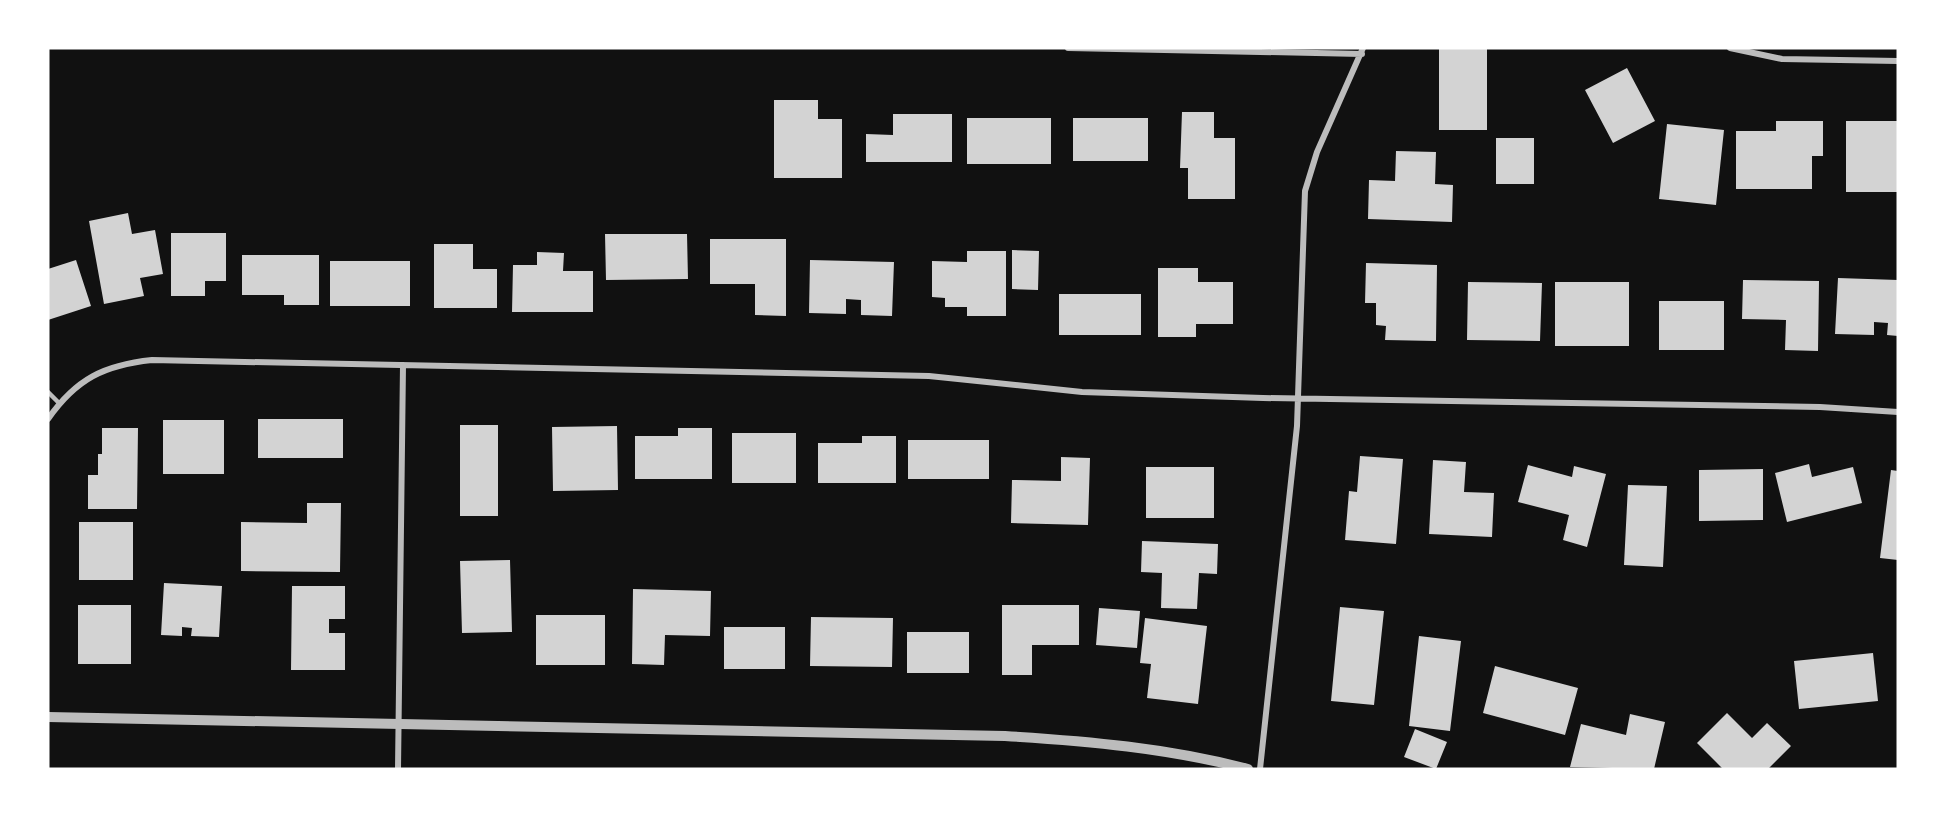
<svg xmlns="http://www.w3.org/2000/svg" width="1946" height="817" font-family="'Source Sans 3',sans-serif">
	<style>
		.building { fill: #d3d3d3 }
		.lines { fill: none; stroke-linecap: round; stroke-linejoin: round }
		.service { stroke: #bcbcbc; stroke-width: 4.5 }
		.minor { stroke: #bcbcbc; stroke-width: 6 }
		.tertiary { stroke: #bcbcbc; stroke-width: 10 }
	</style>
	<rect width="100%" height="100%" fill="#111"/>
	<!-- building -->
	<path class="building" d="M1439 48H1487V130H1439Z
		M1627 68 1655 121 1613 143 1585 90Z
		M774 100H818V119H842V178H774Z
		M1182 112H1214V138H1235V199H1188V168H1180Z
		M893 114H952V162H866V134L893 135Z
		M967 118H1051V164H967Z
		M1073 118H1148V161H1073Z
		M1776 121H1823V156H1812V189H1736V131H1776Z
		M1846 121H1898V192H1846Z
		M1667 124 1724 130 1716 205 1659 199Z
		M1496 138H1534V184H1496Z
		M1396 151 1436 152 1435 184 1453 185 1452 222 1368 219 1369 180 1395 181Z
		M128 213 132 234 155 230 163 274 140 278 144 296 104 304 89 221Z
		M171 233H226V281H205V296H171Z
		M605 234H687L688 279 606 280Z
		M710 239H786V316L755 315V284H710Z
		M434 244H473V269H497V308H434Z
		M1012 250 1039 251 1038 290 1012 289Z
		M967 251H1006V316H967V307H945V298L932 297V261L967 262Z
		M537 252 564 253 563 271H593V312H512L513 265H537Z
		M242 255H319V305H284V295H242Z
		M76 260 91 306 48 320V269Z
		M810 260 894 262 892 316 861 315V300L846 299V314L809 313Z
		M330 261H410V306H330Z
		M1366 263 1437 265 1436 341 1385 340 1386 326 1376 325V303H1365Z
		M1158 268H1198V282H1233V324H1196V337H1158Z
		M1838 278 1898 280V336L1887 335 1888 323 1874 322V335L1835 334Z
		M1743 280 1819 281 1818 351 1785 350 1786 320 1742 319Z
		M1468 282 1542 283 1540 341 1467 340Z
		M1555 282H1629V346H1555Z
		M1059 294H1141V335H1059Z
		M1659 301H1724V350H1659Z
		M258 419H343V458H258Z
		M163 420H224V474H163Z
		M460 425H498V516H460Z
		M617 426 618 490 553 491 552 427Z
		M102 428H138L137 509H88V475H98V454H102Z
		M678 428H712V479H635V436H678Z
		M732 433H796V483H732Z
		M862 436H896V483H818V443H862Z
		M908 440H989V479H908Z
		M1360 456 1403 459 1396 544 1345 540 1349 491 1357 492Z
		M1061 457 1090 458 1088 525 1011 523 1012 480 1061 481Z
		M1433 460 1466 462 1464 492 1494 493 1492 537 1429 534Z
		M1809 464 1812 477 1853 467 1862 503 1787 522 1775 473Z
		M1528 465 1572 477 1574 466 1606 474 1587 547 1563 540 1569 515 1518 502Z
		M1146 467H1214V518H1146Z
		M1763 469V520L1699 521V470Z
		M1891 470 1898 471V560L1880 558Z
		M1628 485 1667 486 1663 567 1624 565Z
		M307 503H341L340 572 241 571V522L307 523Z
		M79 522H133V580H79Z
		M1142 541 1218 544 1217 574 1199 573 1197 609 1161 608 1162 573 1141 572Z
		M510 560 512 632 462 633 460 561Z
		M164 583 222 586 219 637 191 636 192 628 182 627V636L161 635Z
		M292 586H345V619H329V633H345V670H291Z
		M633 589 711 591 710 636 665 635 664 665 632 664Z
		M78 605H131V664H78Z
		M1002 605H1079V645H1032V675H1002Z
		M1340 607 1384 611 1374 705 1331 701Z
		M1099 608 1140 611 1137 648 1096 645Z
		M536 615H605V665H536Z
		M811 617 893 618 892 667 810 666Z
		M1145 618 1207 626 1198 704 1147 698 1151 664 1140 663Z
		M724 627H785V669H724Z
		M907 632H969V673H907Z
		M1419 636 1461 641 1450 731 1409 726Z
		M1873 653 1878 701 1799 709 1794 661Z
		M1495 666 1578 688 1565 735 1483 713Z
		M1727 713 1752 738 1767 723 1791 746 1768 769H1723L1697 743Z
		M1630 714 1665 722 1654 769 1570 767 1581 724 1626 735Z
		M1415 729 1447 742 1436 769 1404 757Z"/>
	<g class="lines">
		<!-- service -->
		<path class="service" d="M48 392 59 403"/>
		<!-- minor -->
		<path class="minor" d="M1068 48 1362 54
			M1730 48 1782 59 1898 61
			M48 419C76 379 104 365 152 360L929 376 1082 392 1263 398 1820 407 1898 412
			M398 769 403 365
			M1260 769 1297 426 1305 191 1317 152 1363 48"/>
		<!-- tertiary -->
		<path class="tertiary" d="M48 717 1005 736C1087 741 1168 748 1248 769"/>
	</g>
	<!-- border -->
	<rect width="1946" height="817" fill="none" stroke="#ffffff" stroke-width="99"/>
</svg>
